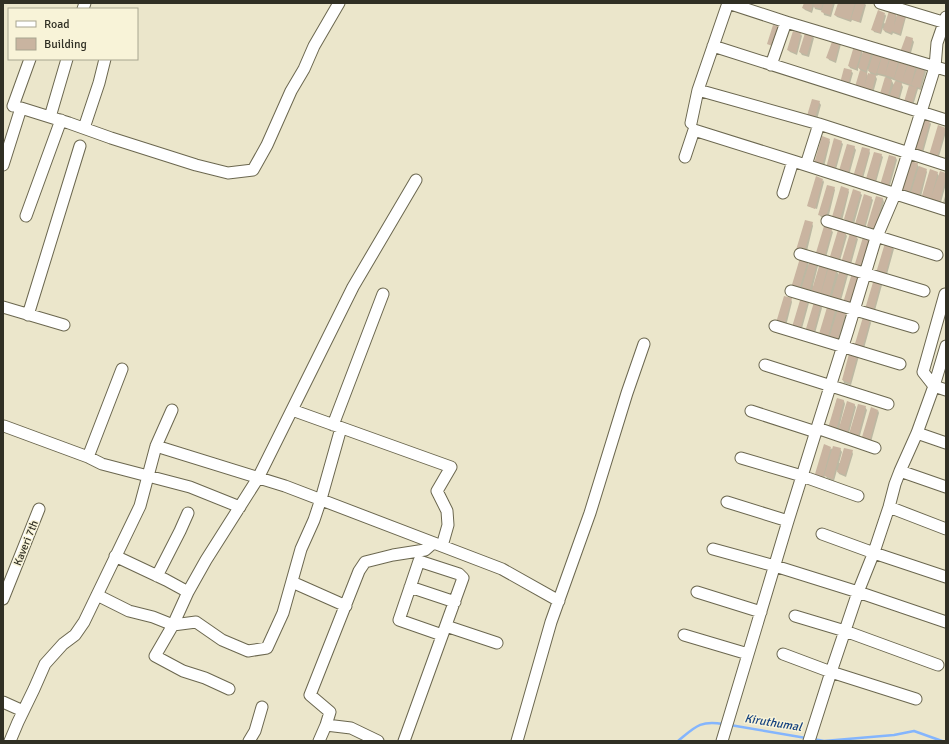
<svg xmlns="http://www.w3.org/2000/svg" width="949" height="744" font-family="Signika,sans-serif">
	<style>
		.shadow { fill: #0003; fill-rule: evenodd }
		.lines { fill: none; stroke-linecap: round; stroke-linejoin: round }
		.stream { stroke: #84b5fd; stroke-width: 2.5 }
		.building { fill: #c9b4a0 }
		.minor-casing { stroke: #6b674f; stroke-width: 13 }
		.minor { stroke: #fff; stroke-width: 11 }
		.labels { text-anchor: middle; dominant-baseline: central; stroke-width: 3; stroke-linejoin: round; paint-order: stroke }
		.street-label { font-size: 11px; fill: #302f24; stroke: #f8f3d8 }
		.water-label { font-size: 12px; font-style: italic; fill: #12407f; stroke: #f8f3d8 }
	</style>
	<rect width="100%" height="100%" fill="#ebe6cb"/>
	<!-- shadow -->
	<path class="shadow" d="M805 3H835L831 17 824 15 823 11 815 9 814 6 812 13 805 10 803 8Z
		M839 3H864L866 5 861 23 852 20 851 22 837 17 835 15Z
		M885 14 886 16 884 23 886 24 896 14 897 17 905 15 906 17 901 36 893 33 892 35 885 32 883 28 881 34 874 32 873 30Z
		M801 34 802 36 797 55 790 52 788 50Z
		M812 36 814 38 809 57 802 55 800 52Z
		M912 39 914 42 909 60 902 58Z
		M840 42 841 44 836 63 829 60 828 58Z
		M861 50 863 54 871 52 874 56 875 53 907 63 909 66H916L918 69H925L926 72 921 90 918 89 912 109 910 86 901 83 903 87 898 105 880 97 886 77 878 75 877 76 875 75 877 79 872 97 856 92 861 71 858 67V71L850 68 849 66ZM868 69 871 75 868 76 867 74ZM891 79 896 81 894 85Z
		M845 69 851 71 853 73 849 87Z
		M819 102 821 105 816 123 809 121Z
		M930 122 931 124 923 153 916 151 915 148Z
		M945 128 946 132 938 160 931 157Z
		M829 140 830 142 823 171 816 169Z
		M841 142 843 144 835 173 828 171Z
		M854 147 856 150 848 179 841 176Z
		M869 150 870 153 862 182 854 177Z
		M881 155 883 157 875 186 868 184Z
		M889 156 896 158 897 160 889 189 882 187Z
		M917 164 919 167 926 170 927 172 920 201 904 193Z
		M937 173 939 176 946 174V184L940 206 924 202Z
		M823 180 824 182 817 209 808 206V207V206Z
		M834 188 835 190 828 219 821 217 819 214Z
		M848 190 849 192 842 221 835 219Z
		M860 193 862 195 854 224 847 222 845 219Z
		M946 193V206L943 203Z
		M877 197 883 199 884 202 876 230 869 228 868 226Z
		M871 198 873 200 865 229 858 227Z
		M812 223 813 226 806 255 799 252Z
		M831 230 833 232 825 261 818 258Z
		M845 233 847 236 839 264 832 262Z
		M856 237 858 239 850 268 843 266Z
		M892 247 894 249 886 278 879 276Z
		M807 261 809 265 817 264 818 266 813 286 814 287 827 267 829 270H836L839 275 847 272 848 275 840 304 793 290Z
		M881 282 882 285 874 314 867 311Z
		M791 299 792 302 785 330 777 328Z
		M808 301 809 303 801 332 794 330Z
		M815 303 821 305 822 308 814 337 807 334Z
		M835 308 838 312H845L846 315 838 344 822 337Z
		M870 320 871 323 863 352 856 349Z
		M851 352 859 356 851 385 844 383 843 380Z
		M837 399 844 401 845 404 840 424H842L854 404 856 407 849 433 840 432 838 429 837 432 829 428Z
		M865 407 867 410 859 439 851 436Z
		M878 410 879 413 871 442 864 439 863 437Z
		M831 448 833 451 840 449 842 452 839 463H840L852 451 853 454 846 477 839 474 837 470 834 481 827 478 825 475 824 479 817 477 816 474Z"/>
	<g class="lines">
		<!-- stream -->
		<path class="stream" d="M730 725 806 738
			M813 739 824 741 894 735 914 731 942 741
			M678 741C695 727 700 720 723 724"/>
	</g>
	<!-- building -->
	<path class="building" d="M804 3H813L811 11 802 8Z
		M814 3H823L821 9 813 7Z
		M824 3H833L830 15 821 12Z
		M838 3H855L850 20 834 15Z
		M856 3H865L859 22 851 19Z
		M878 10 885 13 880 33 871 30Z
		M889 11 896 13 894 26 898 12 906 14 900 34 892 31 891 33 883 30Z
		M773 25 781 27 775 47 767 44Z
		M793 31 801 33 796 53 787 50Z
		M805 33 813 35 807 55 799 52Z
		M906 36 913 38 908 58 899 55Z
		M833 39 840 41 835 61 826 58Z
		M854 46 862 49 856 69 848 66Z
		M864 48 872 51 866 71 858 68Z
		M874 51 882 54 876 74 868 71Z
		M883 53 890 55 885 75 877 73Z
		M891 56 899 59 894 78 885 75Z
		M900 60 908 62 903 78 909 63 916 65 911 85 894 79Z
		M918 66 925 68 920 88 917 87 911 107 903 105 909 85 911 86 910 89 911 86 915 87 911 85Z
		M844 68 852 70 848 85 840 83Z
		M860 70 867 73 864 88 868 73 876 75 871 95 854 90Z
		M885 77 892 80 887 100 879 97Z
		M895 81 902 83 897 103 888 100Z
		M812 99 820 101 814 121 806 119Z
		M923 118 930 121 922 151 914 148Z
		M938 125 946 128 937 158 929 155Z
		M822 136 830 139 821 169 813 167Z
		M834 138 842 141 834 171 826 168Z
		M847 144 855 146 847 177 838 174Z
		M862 147 870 149 861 180 853 177Z
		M874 152 882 154 874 185 865 182Z
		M889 155 896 157 888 187 880 185Z
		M910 161 918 163 909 194 901 191Z
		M919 166 927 169 918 199 910 196Z
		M930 169 938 172 930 202 921 199Z
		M940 171 946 173V178L939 204 930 201Z
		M816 176 823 179 815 209 807 206Z
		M827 185 835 187 826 217 818 215Z
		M841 186 849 189 840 219 832 217Z
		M853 189 861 192 852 222 844 219Z
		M864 194 872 197 864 227 855 224Z
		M876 196 883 198 875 229 867 226Z
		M805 220 813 222 804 253 796 250Z
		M824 226 832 229 824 259 815 256Z
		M838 230 846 232 838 263 829 260Z
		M850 233 857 236 849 266 841 263Z
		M863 237 871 239 862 270 854 267Z
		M885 243 893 246 885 276 876 273Z
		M800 258 808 260 799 290 791 288Z
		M810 260 817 263 809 293 801 290Z
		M820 263 828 266 820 296 811 293Z
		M829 266 837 269 829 299 820 297Z
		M840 269 847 272 839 302 831 299Z
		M852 273 860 276 852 306 843 303Z
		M874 279 881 282 873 312 865 309Z
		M784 296 792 298 783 329 775 326Z
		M801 297 808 300 800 330 792 327Z
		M814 302 821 304 813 335 805 332Z
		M828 304 836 307 828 337 819 334Z
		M838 309 846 312 837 342 829 339Z
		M863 317 870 320 862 350 854 347Z
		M850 350 858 353 850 383 842 380Z
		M837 398 844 400 836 431 828 428Z
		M847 401 855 404 847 434 838 431Z
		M858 404 866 406 858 437 849 434Z
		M871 407 878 410 870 440 862 437Z
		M824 444 831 447 823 477 815 474Z
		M833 446 841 448 833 479 824 476Z
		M844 448 853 450 845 475 837 472Z"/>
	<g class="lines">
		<!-- minor casing -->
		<g class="minor-casing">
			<path id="minor" d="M880 3 946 23
				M83 9 85 3
				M713 46 946 120
				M771 65 786 22
				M698 90 819 124 946 165
				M13 106 30 59
				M50 117 67 59
				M691 123 698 90 728 3 786 22 946 70
				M84 128 99 83 105 59
				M685 157 694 130 793 161 946 210
				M3 165 21 108 69 123 111 138 196 165 228 173 253 170 267 145 291 91 304 69 314 46 339 3
				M806 165 819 124
				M783 193 793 161
				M26 216 61 120
				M827 221 937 255
				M800 254 924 291
				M791 291 913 327
				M945 294 923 372 934 386 946 390
				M3 307 64 325
				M28 315 80 146
				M775 326 900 364
				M765 365 888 404
				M292 410 451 467 437 491 447 511 448 525 442 546
				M751 411 816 432
				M333 425 383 294
				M4 426 88 457 102 464 190 487 240 507
				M817 428 875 448
				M917 433 946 443
				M156 446 285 486 502 569 559 601
				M88 457 122 369
				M741 458 802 476 858 496
				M900 471 946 487
				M727 502 788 521
				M889 507 946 529
				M822 534 874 553 946 577
				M713 549 775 566 858 592 946 622
				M115 556 166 580 188 592
				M157 576 180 531 188 513
				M292 582 346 606
				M410 587 455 602
				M697 592 761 612
				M97 595 129 611 153 617 173 625 196 622 222 640 248 651 267 648 283 613 301 549 314 520 321 499 341 428
				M3 599 39 509
				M795 616 845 631 938 665
				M446 626 497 643
				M684 635 748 654
				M783 654 831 672 916 699
				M229 689 205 678 183 671 155 656 173 625 188 592 206 560 258 478 353 287 416 180
				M3 702 23 711
				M326 725 330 712 310 695 359 571 365 562 393 555 425 550 433 543
				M10 741 18 722 34 689 45 664 63 644 75 635 84 622 140 506 156 446 172 410
				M249 741 255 731 262 707
				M319 741 326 725 351 728 378 741
				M404 741 463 578 459 574 419 561 399 620 442 635
				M517 741 551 622 590 513 627 393 644 344
				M722 741 788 521 817 428 848 330 875 241 895 194 921 112 935 67 937 43 946 17
				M809 741 831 672 858 592 874 552 889 507 895 484 900 471 917 433 934 386 946 346"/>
		</g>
		<!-- minor -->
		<use href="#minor" class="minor"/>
	</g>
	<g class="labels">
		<!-- street labels -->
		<g class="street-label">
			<text transform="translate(26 543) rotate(-68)">Kaveri 7th</text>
		</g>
		<!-- water labels -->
		<g class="water-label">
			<text transform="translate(773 723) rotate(9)">Kiruthumal</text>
		</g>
	</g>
	<!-- border -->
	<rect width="949" height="744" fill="none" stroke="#302f24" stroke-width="8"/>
	<!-- legend -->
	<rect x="8" y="8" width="130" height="52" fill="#f8f3d8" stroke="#a8a590"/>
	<rect x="16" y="21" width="20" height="6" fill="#ffffff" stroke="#a8a590"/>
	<text x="44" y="28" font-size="12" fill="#302f24">Road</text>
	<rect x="16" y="38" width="20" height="12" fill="#c9b4a0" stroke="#a8a590"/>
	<text x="44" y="48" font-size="12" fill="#302f24">Building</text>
</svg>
